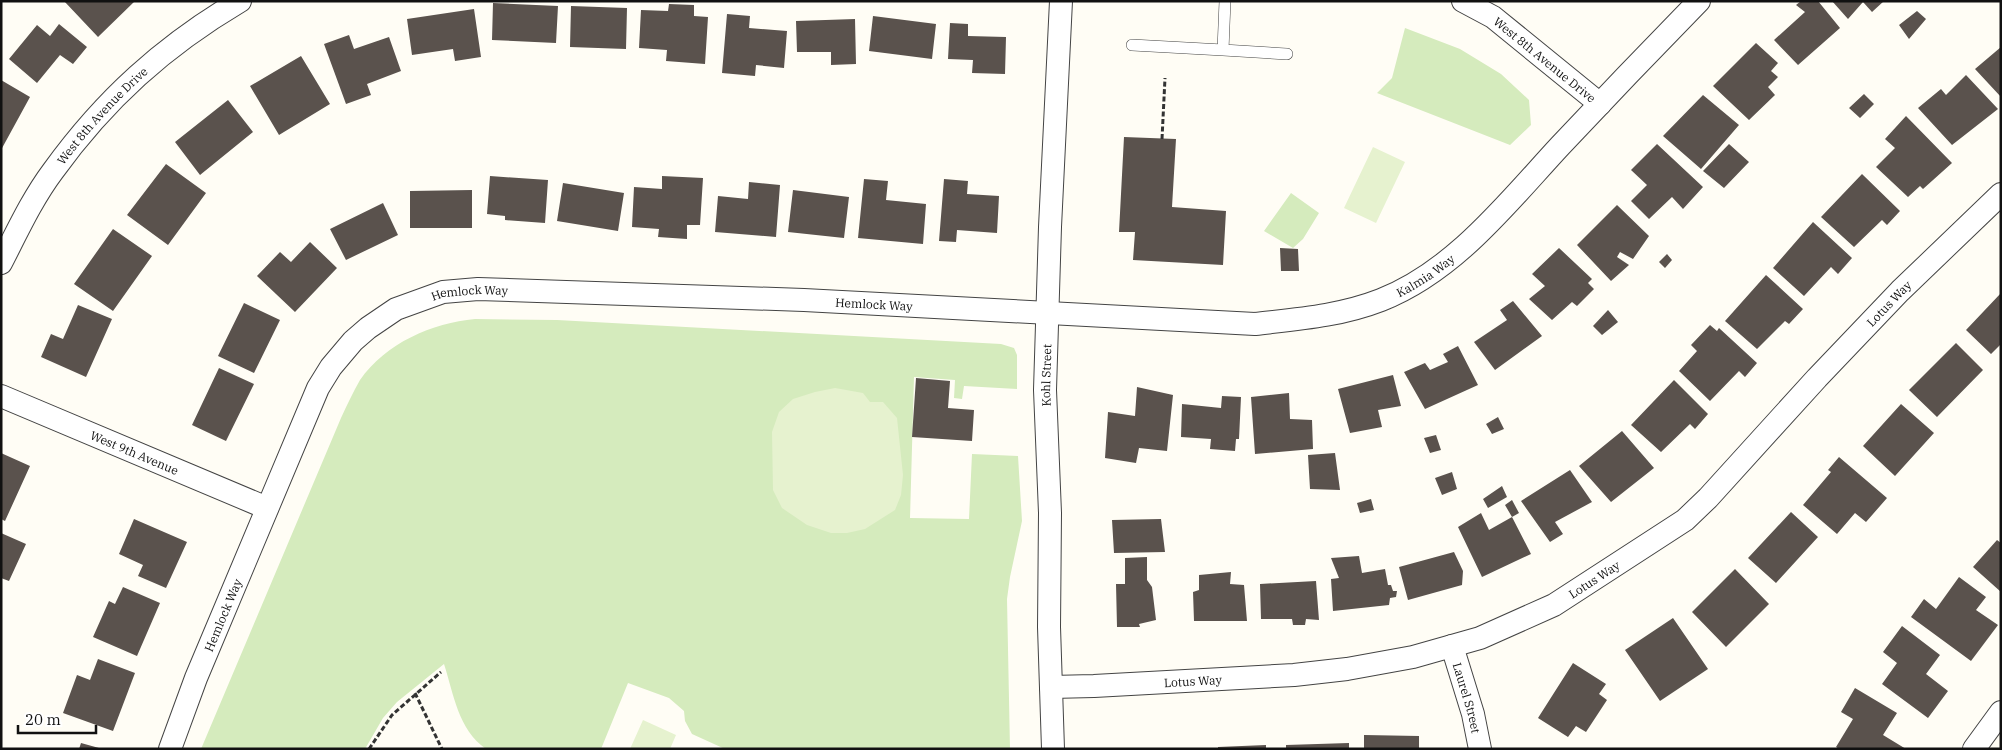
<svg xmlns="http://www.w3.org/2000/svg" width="2002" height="750" font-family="'IBM Plex Serif',serif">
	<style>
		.green { fill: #d5ebbd }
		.pitch { fill: #e6f2cf }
		.building { fill: #5a524d }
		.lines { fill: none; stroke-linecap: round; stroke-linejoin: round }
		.lane-casing { stroke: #444; stroke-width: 12 }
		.street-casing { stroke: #444; stroke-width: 24 }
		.path { stroke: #333; stroke-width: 3; stroke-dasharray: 5 2.5; stroke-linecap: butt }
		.lane { stroke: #fff; stroke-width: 11 }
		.street { stroke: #fff; stroke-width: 22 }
		.labels { text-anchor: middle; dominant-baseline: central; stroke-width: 5; stroke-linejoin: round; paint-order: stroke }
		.street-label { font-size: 12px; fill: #111; stroke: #fff }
	</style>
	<rect width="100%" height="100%" fill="#fffdf5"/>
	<!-- green -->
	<path class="green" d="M1405 28 1460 49 1501 74 1529 100 1531 125 1510 145 1377 93 1392 78Z
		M1291 193 1319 213 1303 239 1293 248 1264 231Z
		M475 319 557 320 1001 344 1014 348 1017 355V389L964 386 962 399 954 398 955 380 914 377 910 518 969 519 972 454 1018 456 1022 521 1010 577 1007 599 1010 749H725L692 734 685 721 684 711 669 698 628 683 601 749H486C458 729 454 695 444 664L397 702 383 718 365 749H201L341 418C347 405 353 392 360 380 386 343 432 323 475 319Z"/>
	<!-- pitch -->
	<path class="pitch" d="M1373 147 1405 162 1376 223 1344 208Z
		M835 388 863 393 870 402H883L897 418 903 475 901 495 895 510 865 529 847 533H831L807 525 782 508 773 490 772 432 779 412 793 399 815 392Z
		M643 720 676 735 670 749H630Z"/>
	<!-- building -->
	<path class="building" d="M64 1H135L98 37Z
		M1801 1H1818L1840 28 1798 65 1774 40 1805 12 1796 5Z
		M1832 1H1884L1872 12 1863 2 1848 19Z
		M493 3 558 6 556 43 492 40Z
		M669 4 694 5V16L708 17 705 64 666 61 667 50 639 48 641 10 668 11Z
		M571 6 627 8 626 49 570 47Z
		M474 9 481 57 455 61 453 49 412 55 407 19Z
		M1917 11 1926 19 1909 39 1899 25Z
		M727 14 750 16 749 28 787 31 784 68 756 65 755 76 722 73Z
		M873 16 936 24 932 59 869 51Z
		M855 19 856 64 831 65V52H797L796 21Z
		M950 23 968 24V36L1006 37 1005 74 972 73 973 60 948 59Z
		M59 24 87 47 73 64 60 55 37 83 9 59 37 25 50 36Z
		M349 35 354 49 389 37 401 71 367 84 371 95 346 104 324 44Z
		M1756 43 1778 63 1771 71 1778 77 1768 87 1775 95 1749 120 1713 86Z
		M2001 47V97L1975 69Z
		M301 56 330 104 279 135 250 86Z
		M1966 75 1998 109 1952 145 1918 108 1941 89 1946 95Z
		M1 80 30 97 1 150Z
		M1864 94 1874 104 1860 118 1849 108Z
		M1703 95 1739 125 1701 169 1663 136Z
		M228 100 253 132 200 175 175 142Z
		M1906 116 1952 163 1923 189 1920 186 1908 197 1876 167 1895 148 1885 139Z
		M1124 137 1176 139 1172 207 1226 211 1223 265 1133 260 1135 232H1119Z
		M1657 144 1703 187 1683 209 1672 197 1649 219 1631 201 1647 185 1631 170Z
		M1729 144 1749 162 1724 188 1703 171Z
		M166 164 206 193 168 245 127 215Z
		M1862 174 1900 211 1887 225 1882 220 1854 247 1821 217Z
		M490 176 548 180 545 223 505 220V216L487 214Z
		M662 176 703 178 700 225H687V239L658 237 659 229 632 227 634 187 662 189Z
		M864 179 888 181 886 200 926 204 923 244 858 238Z
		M944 179 968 181 967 194 999 196 997 233 957 230 956 242 939 241Z
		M749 182 780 185 776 237 715 232 718 196 748 199Z
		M563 183 624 193 618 231 557 221Z
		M472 190V228H410V191Z
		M793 190 849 197 844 238 788 232Z
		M383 203 398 235 346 260 330 229Z
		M1617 205 1649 236 1633 259 1620 252 1617 257 1629 265 1611 281 1577 245Z
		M1813 222 1852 258 1838 274 1831 267 1804 296 1773 268Z
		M113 229 152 256 113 311 74 284Z
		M310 242 337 268 295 312 257 276 280 252 291 262Z
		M1280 248 1298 249 1299 271H1281Z
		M1559 248 1592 279 1588 283 1594 289 1577 306 1572 302 1552 320 1529 299 1545 286 1532 274Z
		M1667 254 1672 260 1665 268 1659 262Z
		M1766 275 1803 309 1789 324 1785 321 1757 349 1725 321Z
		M2001 293V344L1991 354 1966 330Z
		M1513 301 1542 336 1495 370 1474 342 1507 320 1500 310Z
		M244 303 280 320 254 373 218 356Z
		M78 305 112 319 86 377 41 357 51 334 63 339Z
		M1608 310 1618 322 1602 335 1593 326Z
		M1710 325 1717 331 1719 328 1757 363 1745 377 1739 371 1710 401 1679 371 1697 351 1691 345Z
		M1956 343 1983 370 1937 417 1909 390Z
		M1458 346 1478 385 1425 409 1404 372 1425 363 1430 370 1448 362 1443 354Z
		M219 368 254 384 226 441 192 425Z
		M1393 375 1401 406 1378 410 1382 427 1350 433 1338 389Z
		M916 378 950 381 948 408 974 410 972 441 912 437Z
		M1674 380 1708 414 1695 429 1690 424 1661 452 1631 425Z
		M1137 387 1173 395 1167 451 1139 448 1136 463 1105 458 1108 412 1135 416Z
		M1289 393 1290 419 1312 420 1313 449 1255 454 1251 397Z
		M1222 396 1241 397 1239 439H1236L1235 451 1210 449 1211 439 1181 437 1182 404 1221 408Z
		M1901 404 1934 433 1895 476 1863 446Z
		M1498 417 1504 429 1492 434 1486 424Z
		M1622 431 1654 468 1611 502 1579 466Z
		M1436 435 1441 450 1430 453 1424 438Z
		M1 453 30 466 5 521 1 519Z
		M1335 453 1340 490 1310 489 1308 455Z
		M1839 457 1887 498 1866 522 1855 513 1837 534 1803 505 1831 472 1828 470Z
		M1570 470 1592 502 1555 522 1563 534 1550 542 1521 501Z
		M1452 472 1457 489 1442 495 1435 478Z
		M1502 486 1507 497 1488 508 1483 499Z
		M1371 499 1374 510 1360 513 1357 503Z
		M1512 500 1519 513 1512 517 1505 505Z
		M1791 512 1818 537 1776 583 1748 558Z
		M1481 513 1489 530 1512 517 1531 554 1482 577 1458 527Z
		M134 519 187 542 166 588 138 576 143 565 119 554Z
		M1161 519 1165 552 1114 553 1112 520Z
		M1 533 26 544 9 581 1 578Z
		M1997 540 2001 543V592L1973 567Z
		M1454 552 1463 571 1462 585 1408 600 1399 567Z
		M1359 556 1362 573 1385 569 1388 585H1391L1393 591H1397L1396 597 1390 598 1389 605 1333 611 1331 579 1339 578 1331 558Z
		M1147 557V580L1152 587 1156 620 1139 624 1140 627H1117L1116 584H1125V558Z
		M1735 569 1769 604 1726 647 1692 612Z
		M1231 572 1230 584 1244 585 1247 621H1194L1193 592 1199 590V575Z
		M1959 577 1986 597 1976 610 1998 625 1971 661 1911 617 1924 599 1936 609Z
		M1316 581 1319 620 1306 619 1305 625H1293L1292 619H1261L1260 584Z
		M123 587 160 603 137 656 93 637 109 601 115 604Z
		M1673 618 1708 669 1660 701 1625 650Z
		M1902 626 1940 655 1926 674 1948 691 1928 718 1882 684 1897 663 1883 652Z
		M98 659 135 673 113 731 63 713 77 675 90 680Z
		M1573 663 1606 684 1599 694 1607 700 1586 732 1576 726 1568 737 1538 718Z
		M1855 688 1897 713 1883 735 1906 749H1839L1836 747 1853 719 1841 712Z
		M1364 735 1419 736V749H1364Z
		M81 743 99 748V749H79Z
		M1349 743V749H1286V745Z
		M1266 745V749H1218V747Z"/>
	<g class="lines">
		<!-- lane casing -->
		<g class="lane-casing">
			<path id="lane" d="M1132 45 1223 50 1225 1
				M1223 50 1287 54"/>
		</g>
		<!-- street casing -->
		<g class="street-casing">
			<g id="street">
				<path id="s1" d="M1463 1 1493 17 1600 104"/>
				<path id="s2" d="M1 263C17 232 32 199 53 171 105 99 164 46 240 1"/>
				<path id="s3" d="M1 396 267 508"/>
				<path id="s4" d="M1452 646 1473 714 1480 749"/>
				<path id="s5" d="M1051 687 1094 686 1294 675 1347 669 1413 657 1480 638 1554 605 1685 520 1708 498 1817 378 1900 291 2001 194"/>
				<path id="s6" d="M170 749 196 678 318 388 331 367 353 341 368 328 396 309 443 292 478 289 804 300 1255 324C1298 319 1340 316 1381 300 1455 271 1508 202 1560 146 1606 97 1652 49 1699 1"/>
				<path id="s7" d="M1053 749 1049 627 1050 513 1045 390 1050 227 1061 1"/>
				<path d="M1974 749 2001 712"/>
			</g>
		</g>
		<!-- path -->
		<path class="path" d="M1162 139 1165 78
			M415 693 442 749
			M369 749 392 715 441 672"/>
		<!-- lane -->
		<use href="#lane" class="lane"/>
		<!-- street -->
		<use href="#street" class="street"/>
	</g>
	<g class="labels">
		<!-- street labels -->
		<g class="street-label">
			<text stroke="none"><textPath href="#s1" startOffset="101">West 8th Avenue Drive</textPath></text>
			<text stroke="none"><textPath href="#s2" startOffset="180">West 8th Avenue Drive</textPath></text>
			<text stroke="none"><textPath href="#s6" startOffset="1545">Kalmia Way</textPath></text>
			<text stroke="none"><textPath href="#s6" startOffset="579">Hemlock Way</textPath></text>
			<text stroke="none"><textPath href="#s5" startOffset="968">Lotus Way</textPath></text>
			<text stroke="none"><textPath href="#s6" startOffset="984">Hemlock Way</textPath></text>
			<text stroke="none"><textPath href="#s7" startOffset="374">Kohl Street</textPath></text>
			<text stroke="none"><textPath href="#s3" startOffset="145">West 9th Avenue</textPath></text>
			<text stroke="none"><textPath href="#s5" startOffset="562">Lotus Way</textPath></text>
			<text stroke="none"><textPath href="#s6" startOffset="144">Hemlock Way</textPath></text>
			<text stroke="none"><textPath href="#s5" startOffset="142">Lotus Way</textPath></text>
			<text stroke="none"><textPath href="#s4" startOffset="54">Laurel Street</textPath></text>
		</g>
	</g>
	<!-- border -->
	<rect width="2002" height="750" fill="none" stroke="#111111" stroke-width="5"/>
	<!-- scale -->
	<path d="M18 725v8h78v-8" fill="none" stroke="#111111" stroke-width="2.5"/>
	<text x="25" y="725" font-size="15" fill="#111111" stroke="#ffffff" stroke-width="4" paint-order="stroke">20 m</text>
</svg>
